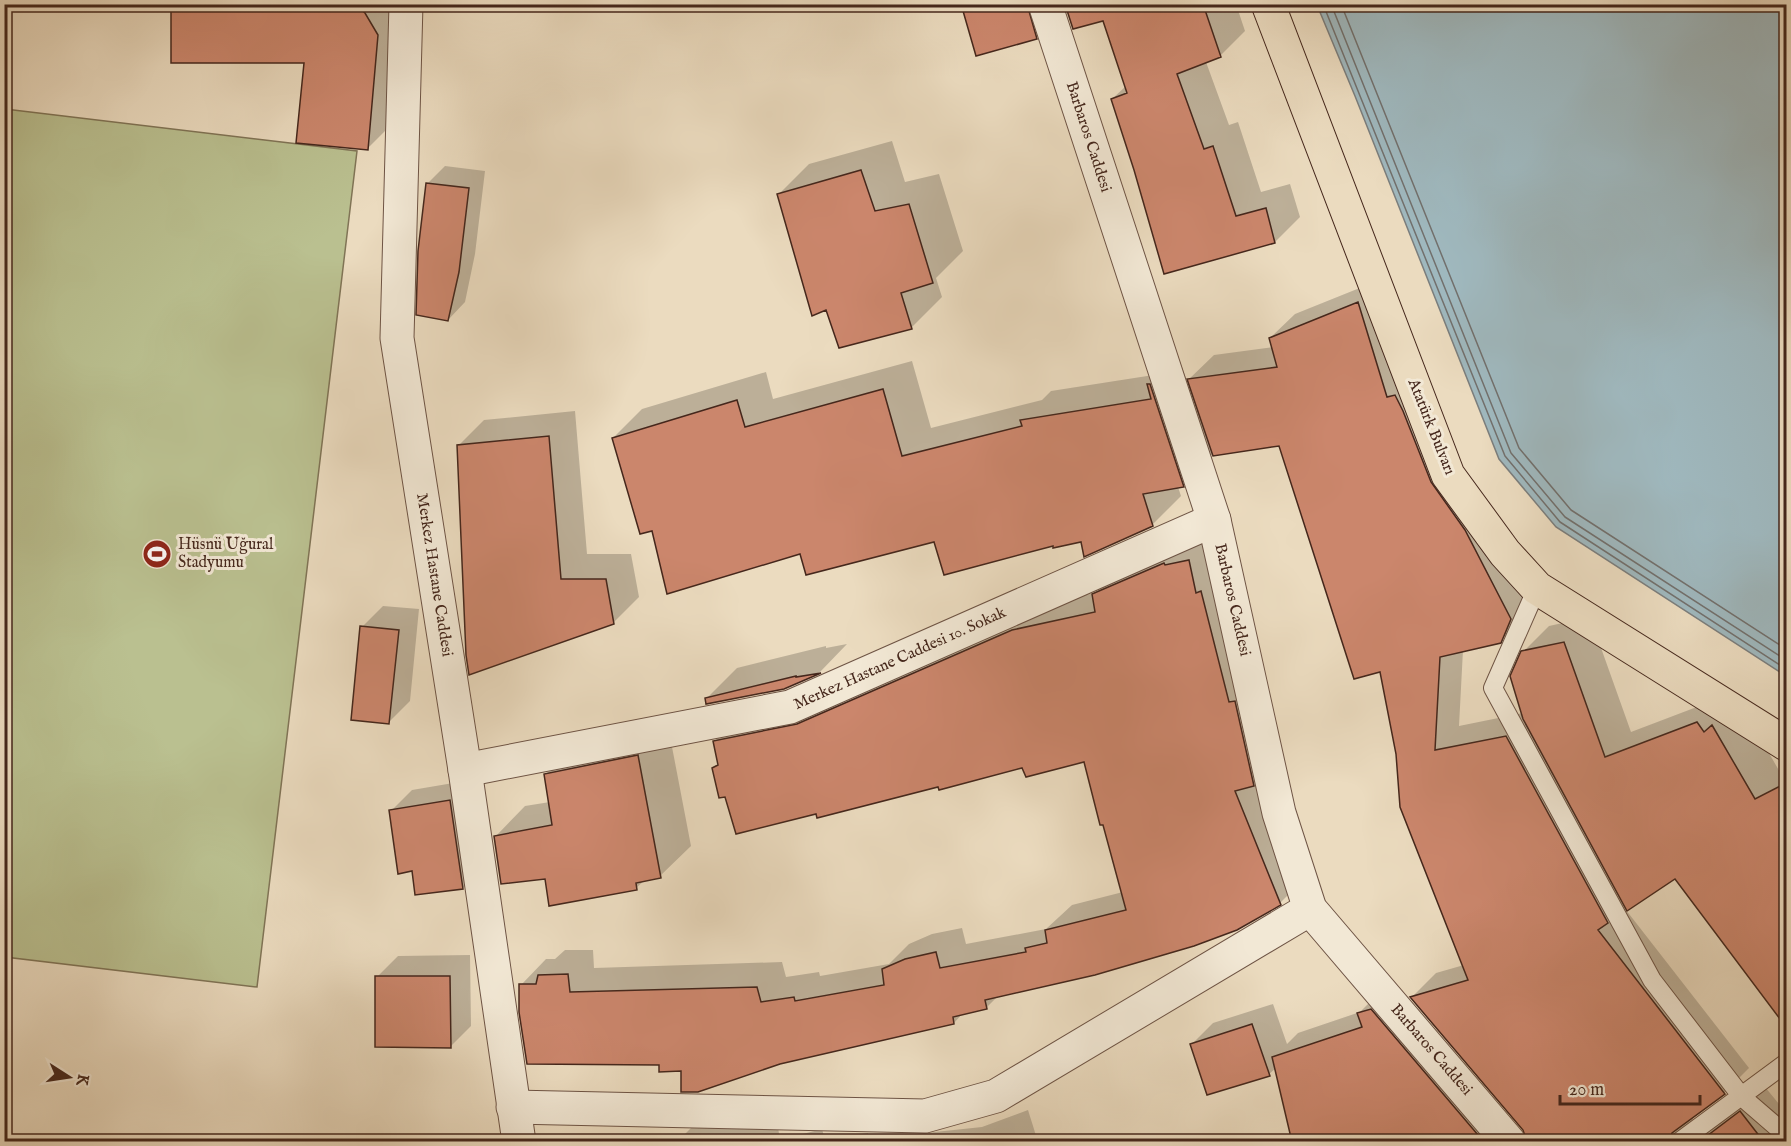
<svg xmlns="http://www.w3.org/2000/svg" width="1791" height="1146" font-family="'IM FELL English',serif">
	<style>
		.green { fill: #bac090; stroke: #807456; stroke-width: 1.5 }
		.water { fill: #9fb8be; stroke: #7b7e7d; stroke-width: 1.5 }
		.shadow { fill: #0003 }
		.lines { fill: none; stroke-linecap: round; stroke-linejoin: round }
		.shore { stroke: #72706d; stroke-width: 1.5 }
		.building { fill: #cb866c; stroke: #45271c; stroke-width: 1.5 }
		.service-casing { stroke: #6e5445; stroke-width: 20 }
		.minor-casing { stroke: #6e5445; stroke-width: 35 }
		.tertiary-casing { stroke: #6e5445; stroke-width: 35 }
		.primary-casing { stroke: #45271c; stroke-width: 35 }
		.service { stroke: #f2e8d5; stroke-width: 18 }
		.minor { stroke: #f2e8d5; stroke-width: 33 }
		.tertiary { stroke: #f2e8d5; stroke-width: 33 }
		.primary { stroke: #ebdbbf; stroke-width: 33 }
		.labels { text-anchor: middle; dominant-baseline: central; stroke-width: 6; stroke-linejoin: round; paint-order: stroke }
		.street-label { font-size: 16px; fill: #45271c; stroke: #f2e8d5 }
		.poi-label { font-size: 16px; fill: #45271c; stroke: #f2e8d5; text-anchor: start }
	</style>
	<rect width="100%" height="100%" fill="#ebdbbf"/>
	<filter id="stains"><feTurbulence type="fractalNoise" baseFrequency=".00333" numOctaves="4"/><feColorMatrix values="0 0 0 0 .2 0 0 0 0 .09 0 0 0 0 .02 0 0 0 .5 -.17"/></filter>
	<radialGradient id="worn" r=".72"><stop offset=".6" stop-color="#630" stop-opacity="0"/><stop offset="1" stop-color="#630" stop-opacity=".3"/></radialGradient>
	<!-- green -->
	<path class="green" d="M5 109 357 151 257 987 5 957Z"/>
	<!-- water -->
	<path class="water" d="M1317 5H1786V676L1556 527 1499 459 1355 96Z"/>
	<!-- shadow -->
	<path class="shadow" d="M173 4H400L394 122 368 148 306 62Z
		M963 4H1058L1061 13 1036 38Z
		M1066 4H1236L1245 31 1220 56 1206 62 1229 125 1238 122 1261 192 1290 184 1300 217 1275 242 1136 169 1112 99 1126 86 1104 19Z
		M892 141 905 182 939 174 963 251 936 278 942 297 912 327 840 346 827 308 779 194 809 164Z
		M445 166 485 171 475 254 465 302 448 320 428 183Z
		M1382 279 1455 457 1535 594 1525 616 1500 641 1463 650 1459 726 1523 713V652L1549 626 1590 617 1631 732 1723 697 1739 701 1781 774 1786 772V1024L1675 877 1626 910 1749 1068 1724 1093 1692 1117 1695 1125 1765 1087 1779 1104 1783 1101 1786 1105V1142H1293L1276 1068 1269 1074 1208 1093 1192 1044 1213 1023 1273 1004 1287 1044 1298 1033 1360 1012 1383 989 1520 1130 1527 1135 1412 997 1436 973 1464 965 1398 754 1381 670 1280 444 1211 455 1212 457 1183 486 1178 487 1181 496 1152 525 1082 540 1054 544 935 540 801 552 653 529 613 438 642 409 766 372 773 399 912 361 931 428 1042 400 1051 391 1160 374 1178 356 1187 381 1214 355 1273 347 1270 338 1295 314Z
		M575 411 587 554H631L639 597 613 623 470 673 458 446 484 420Z
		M1214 536 1305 878 1280 903 998 996 986 1008 963 1013 954 1023 683 1070 660 1064 521 985 546 959H555L565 950H593L594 968 782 962 786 977 819 972 820 976 889 964 909 944 932 934 962 928 966 944 1046 929 1072 905 1123 892 1085 760 1023 766 817 813 726 795 713 768 719 762 715 741 740 716 1039 605 1095 593 1119 570Z
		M383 606 419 609 410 701 389 722 362 627Z
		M847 644 820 672 784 688 707 698 737 668 826 646V648Z
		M668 726 691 846 660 876 645 880 636 888 546 877 495 837 525 806 550 802 546 774 576 744Z
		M471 780 484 866 463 888 413 869 391 811 412 790Z
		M470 955 471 1026 450 1047 377 977 398 956Z
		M1028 1110 1038 1142H682V1137L701 1118 777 1121 780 1140 822 1129 825 1140 868 1133 869 1139 982 1127Z
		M131 1137V1142H63L65 1140Z"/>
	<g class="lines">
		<!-- shore -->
		<path class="shore" d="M1323 4 1505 456 1560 522 1786 669
			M1331 4 1511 453 1565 517 1786 660
			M1341 4 1519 448 1571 510 1786 649"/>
	</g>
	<!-- building -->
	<path class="building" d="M171 4H355L365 13 378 35 368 150 296 143 304 63H171Z
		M961 4H1027L1037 39 976 56Z
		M1065 4H1203L1221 57 1177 74 1204 149 1213 146 1236 216 1266 208 1275 243 1164 274 1134 170 1111 99 1127 93 1103 21 1073 29Z
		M861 170 875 211 909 204 933 283 901 293 912 329 839 348 826 310 812 316 777 194Z
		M426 183 469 188 459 272 448 321 416 315 418 251Z
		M1358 302 1387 397 1395 395 1403 411 1431 482 1465 530 1511 619 1501 643 1440 657 1435 750 1506 736 1608 923 1598 930 1725 1094 1672 1133 1668 1142H1527L1523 1130 1410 997 1468 980 1400 807 1396 754 1380 672 1354 679 1279 446 1213 456 1187 379 1277 367 1269 338Z
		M1147 384H1150L1184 487 1143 494 1153 526 1084 557 1081 542 1053 548V546L944 575 934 542 806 575 800 554 667 594 652 531 640 534 612 438 737 400 745 427 883 389 902 456 1022 426 1020 420 1151 399Z
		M549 436 561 579H606L614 624 469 675 466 655 457 445Z
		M1189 560 1196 593 1201 591 1229 702 1235 701 1254 786 1235 791 1281 905 1237 930 1194 946 1095 975 985 1000 987 1009 953 1017 954 1024 780 1064 698 1092H681V1071L659 1072V1065L527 1064 519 1012V984H536L538 975 568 974 570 992 757 987 761 1002 794 997 795 1001 884 985 882 969 905 959 936 952 940 968 1026 952 1025 948 1047 943 1045 930 1126 910 1103 825H1100L1084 762 1026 777 1022 768 939 790 938 787 817 818 816 814 736 834 725 797 719 798 712 768 718 765 713 741 797 724 1012 630 1095 612 1092 594 1164 563 1165 565Z
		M360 626 399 630 389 724 351 720Z
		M1564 642 1605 757 1697 722 1704 732 1712 725 1755 799 1786 783V1027L1675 879 1627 911 1523 719 1510 676 1521 651Z
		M821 673 784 689 706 704 705 698 796 676V677Z
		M638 755 661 878 636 883 637 890 549 906 545 879 501 884 494 836 552 825 544 774Z
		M450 800 463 889 415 895 412 871 398 874 389 810Z
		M375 976H450L451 1048 375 1047Z
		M1371 1009 1484 1142H1292L1272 1057 1362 1027 1357 1013Z
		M1252 1024 1270 1076 1207 1095 1190 1044Z
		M1740 1111 1764 1142H1699Z"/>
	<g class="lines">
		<!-- service casing -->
		<g class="service-casing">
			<path id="service" d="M1537 588 1493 688 1652 980 1742 1097 1786 1135
				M1679 1142 1786 1063"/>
		</g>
		<!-- minor casing -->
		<g class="minor-casing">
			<path id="minor" d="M465 770 790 707 1214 520
				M513 1107 925 1116 996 1096 1310 909"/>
		</g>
		<!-- tertiary casing -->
		<g class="tertiary-casing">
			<path id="tertiary" d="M406 4 397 338 465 770 519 1142
				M1045 4 1214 520 1279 813 1310 909 1509 1142"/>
		</g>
		<!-- primary casing -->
		<g class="primary-casing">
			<path id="primary" d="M1268 4 1448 475 1505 553 1537 588 1786 744"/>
		</g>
		<!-- service -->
		<use href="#service" class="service"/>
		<!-- minor -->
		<use href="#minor" class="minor"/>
		<!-- tertiary -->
		<use href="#tertiary" class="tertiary"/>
		<!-- primary -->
		<use href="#primary" class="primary"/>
	</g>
	<!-- icons -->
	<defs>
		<g id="stadium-disc" transform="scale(1.5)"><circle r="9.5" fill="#8f2418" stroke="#f2e8d5"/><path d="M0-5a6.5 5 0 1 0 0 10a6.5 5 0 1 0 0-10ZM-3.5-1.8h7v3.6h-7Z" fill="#fff"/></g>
	</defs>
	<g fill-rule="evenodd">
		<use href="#stadium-disc" x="157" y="554"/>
	</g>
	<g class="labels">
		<!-- street labels -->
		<g class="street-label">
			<text transform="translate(1088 137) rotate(72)">Barbaros Caddesi</text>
			<text transform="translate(1431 427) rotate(68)">Atatürk Bulvarı</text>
			<text transform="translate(434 575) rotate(81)">Merkez Hastane Caddesi</text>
			<text transform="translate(1232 600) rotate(77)">Barbaros Caddesi</text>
			<text transform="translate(900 659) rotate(-24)">Merkez Hastane Caddesi 10. Sokak</text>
			<text transform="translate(1431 1050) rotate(49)">Barbaros Caddesi</text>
		</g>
		<!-- poi labels -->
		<g class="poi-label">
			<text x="178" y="545">Hüsnü Uğural<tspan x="178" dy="18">Stadyumu</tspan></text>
		</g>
	</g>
	<!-- margin -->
	<rect width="1791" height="1146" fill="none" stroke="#ebdbbf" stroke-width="24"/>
	<rect x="6" y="6" width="1779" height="1134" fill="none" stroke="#45271c" stroke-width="3"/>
	<rect x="12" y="12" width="1767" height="1122" fill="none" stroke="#45271c" stroke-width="1.5"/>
	<!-- north arrow -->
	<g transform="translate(69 1077) rotate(102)" stroke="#f2e8d5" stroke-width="4.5" paint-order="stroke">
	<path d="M0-4.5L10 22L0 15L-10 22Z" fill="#45271c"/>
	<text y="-9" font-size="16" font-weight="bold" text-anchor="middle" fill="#45271c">K</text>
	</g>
	<!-- scale -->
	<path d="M1560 1095v9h140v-9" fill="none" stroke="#45271c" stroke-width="3"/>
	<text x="1569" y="1095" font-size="18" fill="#45271c" stroke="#f2e8d5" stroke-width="4.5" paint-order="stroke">20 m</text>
	<rect width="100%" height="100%" filter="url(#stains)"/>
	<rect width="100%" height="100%" fill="url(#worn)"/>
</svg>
